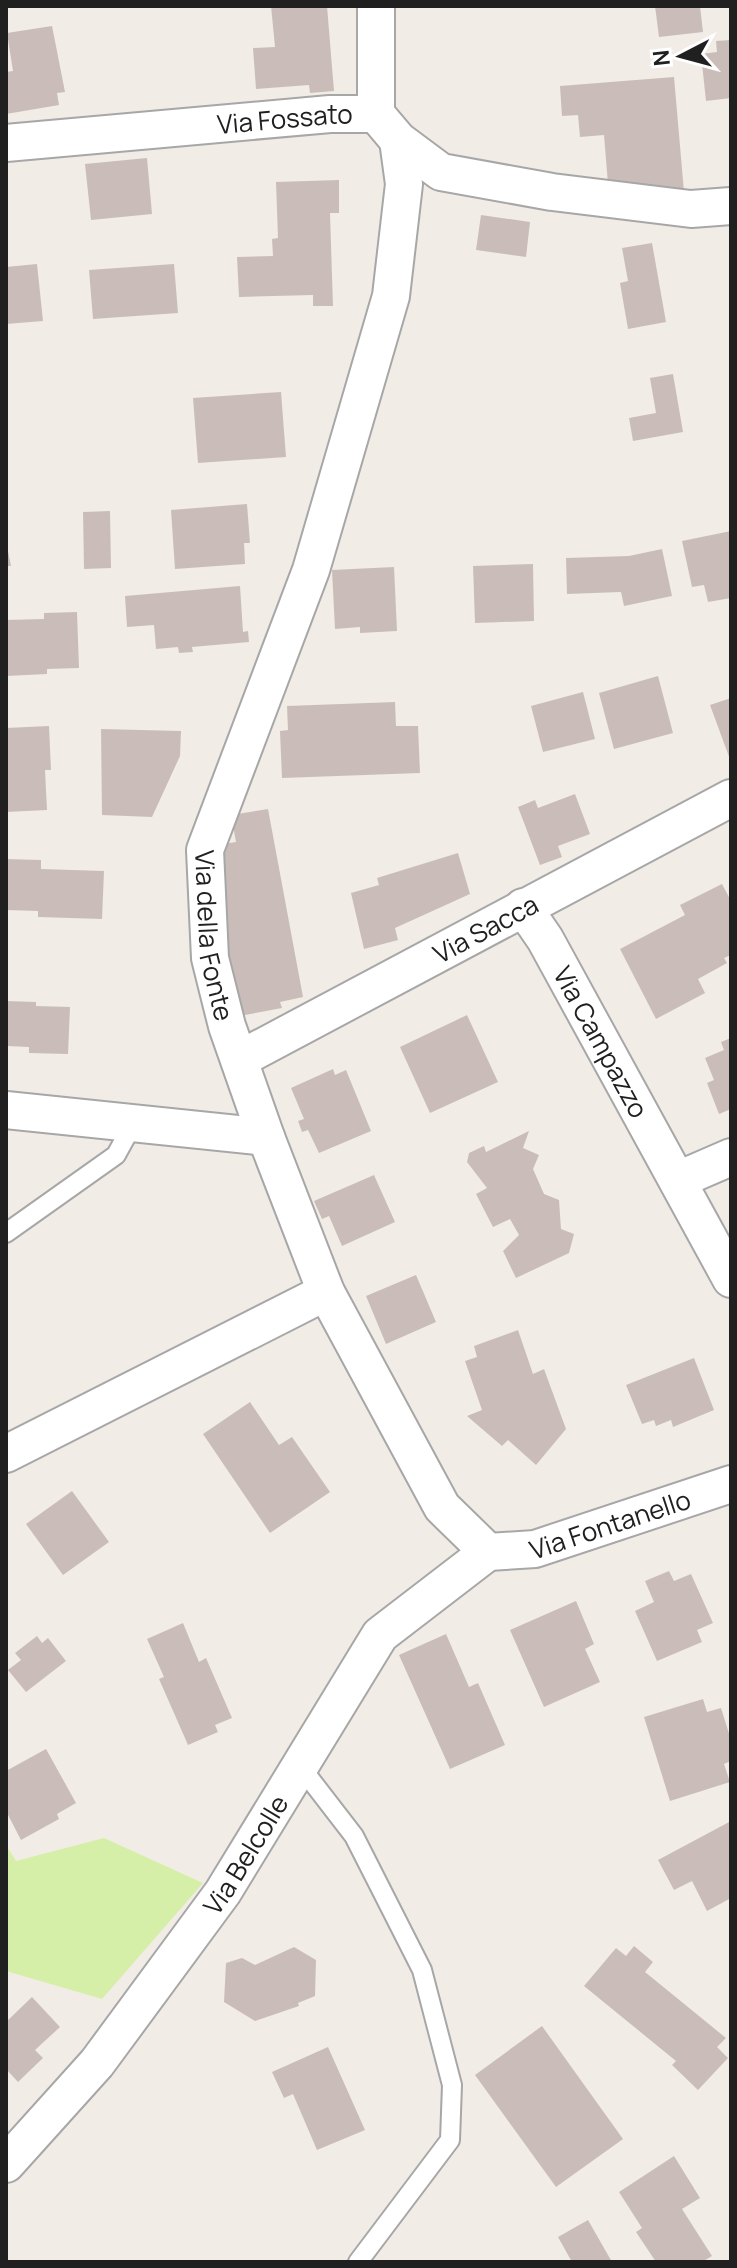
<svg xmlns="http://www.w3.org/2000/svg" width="737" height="2268" font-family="Manrope,sans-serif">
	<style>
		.grass { fill: #d5efa9 }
		.building { fill: #cabdb9 }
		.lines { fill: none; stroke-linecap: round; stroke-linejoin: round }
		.lane-casing { stroke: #a7a7a7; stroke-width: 22 }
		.street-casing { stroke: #a7a7a7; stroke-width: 40 }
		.lane { stroke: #fff; stroke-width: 18 }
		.street { stroke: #fff; stroke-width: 36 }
		.labels { text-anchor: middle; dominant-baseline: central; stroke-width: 8; stroke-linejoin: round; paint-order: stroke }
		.street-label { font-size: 26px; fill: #202020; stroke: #fff }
	</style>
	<rect width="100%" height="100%" fill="#f1ece6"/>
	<!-- grass -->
	<path class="grass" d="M104 1838 203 1883 102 1999 6 1971V1845L16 1861Z"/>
	<!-- building -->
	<path class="building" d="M271 6H327L334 91 310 93 309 85 256 89 253 48 275 47Z
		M655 6H700L703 32 659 37Z
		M52 26 65 92 57 93 59 105 6 114V72L13 71 7 33Z
		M731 40V98L706 101 701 54 717 52 716 41Z
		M674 77 684 192 629 190 628 182 608 184 604 135 580 137 578 115 562 116 560 86Z
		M147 158 152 214 91 220 85 164Z
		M339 180V213H330L333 306H313V295L239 297 237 257 273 256 272 239 278 238 276 182Z
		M481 215 530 222 526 257 476 250Z
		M652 243 666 322 628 329 620 283 628 281 622 248Z
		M37 264 43 321 6 324V267Z
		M174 264 178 313 93 319 89 270Z
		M673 374 683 432 633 441 629 418 656 413 650 378Z
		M281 392 286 457 198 463 193 398Z
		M247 504 250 543H244L245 564 175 569 171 510Z
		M110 511 111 568 84 569 83 512Z
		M731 531V598L708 602 704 585 692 587 682 541Z
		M6 541 11 566H6Z
		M662 549 672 596 624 606 621 592 567 594 566 558 629 556Z
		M533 564 534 621 475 623 473 566Z
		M394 567 397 631 360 633V627L335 629 332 570Z
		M240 586 243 632 248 631 249 642 192 647 193 652 179 653 178 647 156 649 154 625 127 627 125 596Z
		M77 612 79 668 47 669V674L6 676V620L44 619V613Z
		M658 676 673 733 614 749 599 693Z
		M583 692 595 739 543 752 531 706Z
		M731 698V762L710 705Z
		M395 702 396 726H418L420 773 282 778 280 731 288 730 287 706Z
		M49 726 51 770H45L47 810 6 812V728Z
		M101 729 181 731 180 756 152 817 102 815Z
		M575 794 590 834 558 846 562 857 540 865 518 807 535 800 538 808Z
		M268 809 303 997 280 1002 282 1008 234 1017 214 900 227 898 217 845 236 842 231 815Z
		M458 853 470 894 395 928 398 940 364 949 351 893 379 885 377 878Z
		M6 859 41 860V869L104 871 102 919 38 917V911L6 910Z
		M722 884 731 901V955L724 958 727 963 698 979 705 993 656 1019 620 949 685 915 680 905Z
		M6 1001 36 1002V1006L70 1007 68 1054 29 1053V1047L6 1046Z
		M467 1015 498 1082 430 1113 400 1047Z
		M731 1038V1109L719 1114 707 1083 714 1080 705 1058 724 1050 721 1042Z
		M333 1069 335 1075 346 1070 371 1131 319 1153 308 1130 302 1132 298 1121 304 1119 291 1088Z
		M529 1131 523 1148 539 1155 533 1169 544 1194 559 1200 561 1229 574 1234 569 1253 516 1278 503 1251 519 1235 510 1219 493 1227 476 1194 487 1188 467 1162 469 1153 484 1146 486 1152Z
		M374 1175 395 1222 342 1246 329 1216 322 1219 314 1201Z
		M416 1275 436 1322 386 1344 366 1296Z
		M518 1330 533 1374 544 1369 566 1429 536 1465 508 1440 502 1446 467 1416 482 1410 465 1361 477 1357 474 1346Z
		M694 1358 714 1410 673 1427 671 1420 656 1426 654 1420 642 1424 626 1385Z
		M250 1402 279 1445 292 1437 330 1492 270 1533 203 1434Z
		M72 1491 109 1542 63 1575 26 1524Z
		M669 1571 674 1581 691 1574 713 1623 697 1630 702 1642 657 1661 635 1611 654 1602 645 1581Z
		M576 1601 594 1644 585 1649 600 1682 544 1707 510 1630Z
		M183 1623 199 1662 206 1658 232 1718 215 1725 218 1732 188 1745 159 1679 164 1677 147 1639Z
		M446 1634 469 1687 478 1683 505 1745 450 1769 399 1655Z
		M37 1636 42 1643 48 1638 66 1661 26 1692 8 1670 21 1660 15 1653Z
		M703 1699 707 1712 721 1708 731 1740V1761L724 1764 730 1782 670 1801 644 1717Z
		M46 1749 76 1803 57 1814 59 1819 21 1840 6 1811V1771Z
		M731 1821V1898L707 1911 692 1881 674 1890 658 1860Z
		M634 1946 653 1962 645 1972 726 2038 717 2047 728 2058 698 2090 672 2065 676 2061 584 1986 616 1948 626 1956Z
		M294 1947 316 1960 315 1996 298 2003 299 2006 255 2021 224 2002 226 1963 242 1958 255 1965Z
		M32 1997 60 2027 35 2050 43 2058 18 2082 6 2069V2022Z
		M542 2026 623 2139 556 2187 475 2075Z
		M328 2047 365 2130 317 2150 293 2094 284 2098 272 2072Z
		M674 2156 700 2198 682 2209 712 2256 702 2262H656L636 2232 642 2228 619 2192Z
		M588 2220 612 2262H572L558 2237Z"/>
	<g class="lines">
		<!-- lane casing -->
		<g class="lane-casing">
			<path id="lane" d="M6 1233 116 1155 133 1124
				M300 1766 354 1836 422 1970 452 2085 450 2140 358 2262"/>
		</g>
		<!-- street casing -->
		<g class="street-casing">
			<g id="street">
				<path d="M376 6V114"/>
				<path id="s1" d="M398 140 404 184 391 296 311 570 205 850 210 958 227 1026 266 1137 326 1292 442 1507 488 1552"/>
				<path id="s2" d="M6 143 330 114H376L398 140 441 172 552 192 691 209 731 206"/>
				<path id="s3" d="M523 907 545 939 731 1279"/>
				<path id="s4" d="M240 1059 731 798"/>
				<path d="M6 1110 266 1137"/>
				<path d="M678 1180 731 1157"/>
				<path d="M6 1454 326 1292"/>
				<path id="s5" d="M488 1552 535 1549 731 1484"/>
				<path id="s6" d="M6 2164 97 2063 223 1892 380 1635 488 1552"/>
			</g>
		</g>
		<!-- lane -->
		<use href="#lane" class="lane"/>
		<!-- street -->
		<use href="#street" class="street"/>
	</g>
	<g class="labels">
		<!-- street labels -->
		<g class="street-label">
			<text stroke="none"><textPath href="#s2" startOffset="280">Via Fossato</textPath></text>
			<text stroke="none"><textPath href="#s4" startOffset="278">Via Sacca</textPath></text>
			<text stroke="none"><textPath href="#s1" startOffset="828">Via della Fonte</textPath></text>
			<text stroke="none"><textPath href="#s3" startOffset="156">Via Campazzo</textPath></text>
			<text stroke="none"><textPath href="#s5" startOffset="126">Via Fontanello</textPath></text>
			<text stroke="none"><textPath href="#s6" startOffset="392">Via Belcolle</textPath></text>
		</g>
	</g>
	<!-- border -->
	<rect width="737" height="2268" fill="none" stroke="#202020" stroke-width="16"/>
	<!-- north arrow -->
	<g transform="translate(681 56) rotate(264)" stroke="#ffffff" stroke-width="6" paint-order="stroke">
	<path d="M0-6L14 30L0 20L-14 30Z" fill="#202020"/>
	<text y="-12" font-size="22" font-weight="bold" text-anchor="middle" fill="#202020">N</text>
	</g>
</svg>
